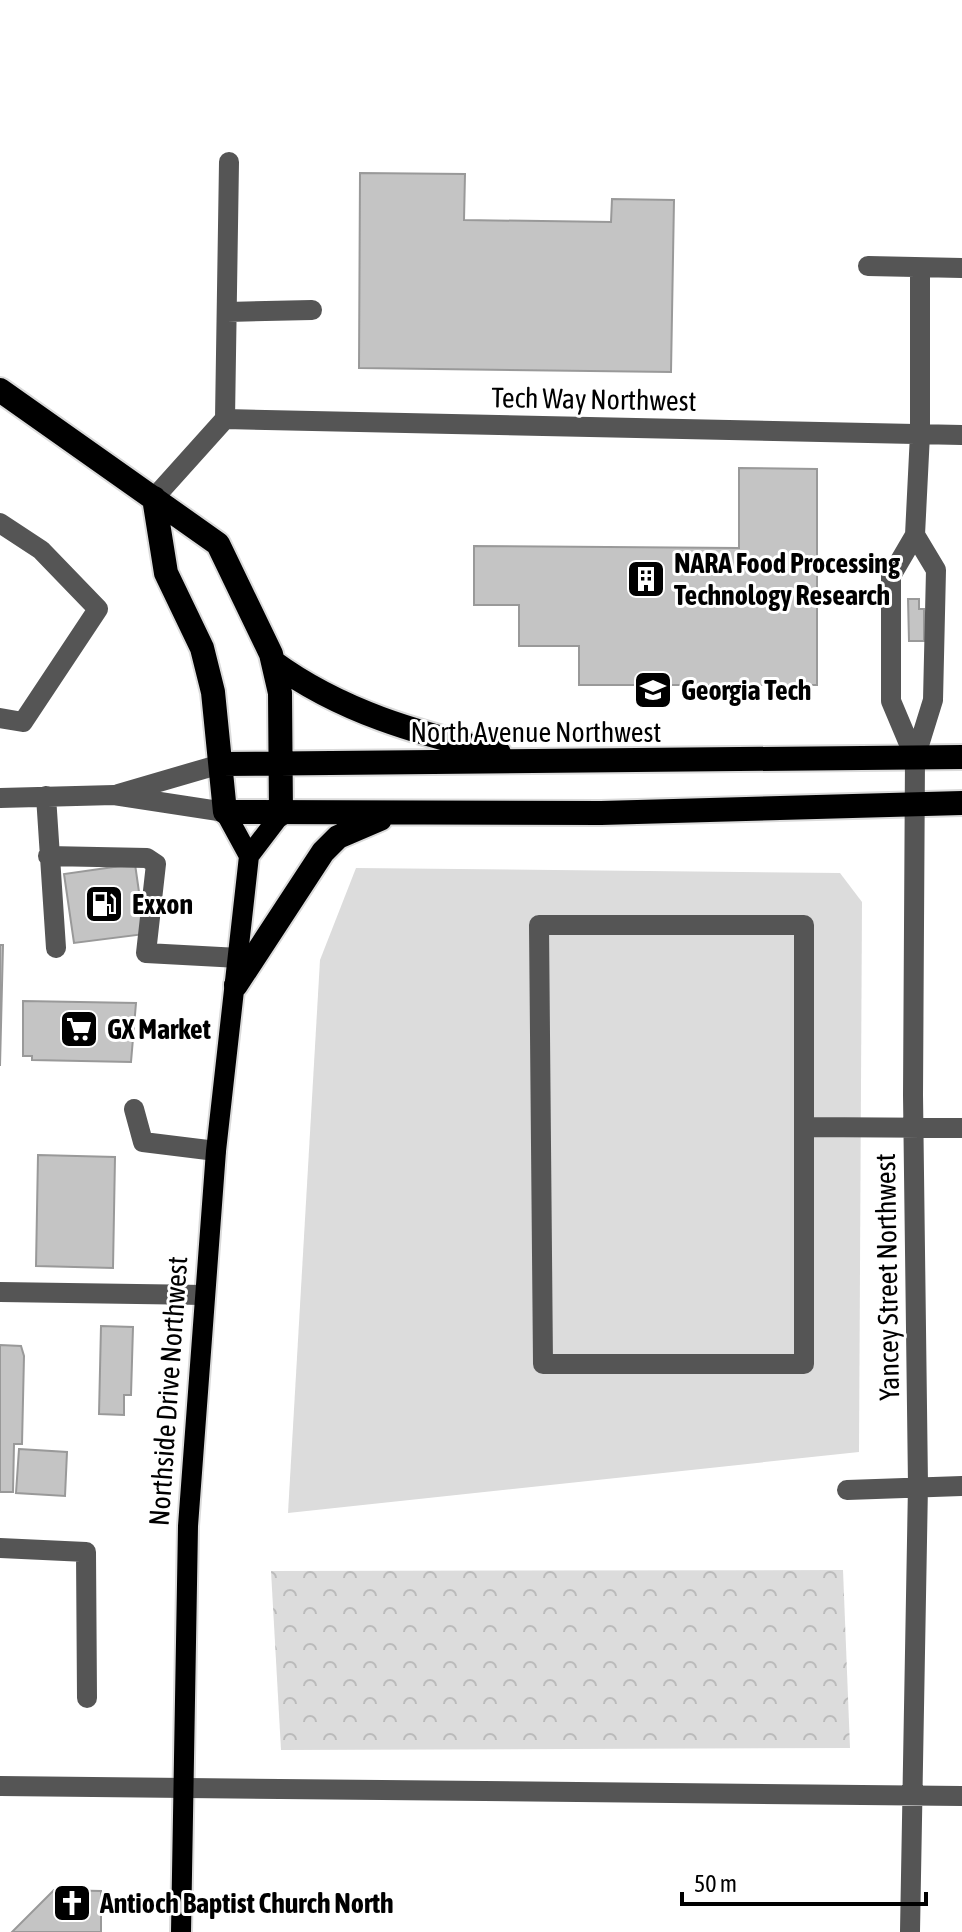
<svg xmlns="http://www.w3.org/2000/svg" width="962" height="1932" font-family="'Asap Condensed',sans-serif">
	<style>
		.green { fill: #dcdcdc }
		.forest { fill: url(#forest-crowns) }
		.building { fill: #c4c4c4; stroke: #999; stroke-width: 2 }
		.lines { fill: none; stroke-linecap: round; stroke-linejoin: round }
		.major-casing { stroke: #dbdbdb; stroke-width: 24 }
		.highway-casing { stroke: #dbdbdb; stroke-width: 28 }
		.minor { stroke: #555; stroke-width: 20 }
		.major { stroke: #000; stroke-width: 20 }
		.highway { stroke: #000; stroke-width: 24 }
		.labels { text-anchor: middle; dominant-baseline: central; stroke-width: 6; stroke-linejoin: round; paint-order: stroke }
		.street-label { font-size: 28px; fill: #000; stroke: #fff }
		.poi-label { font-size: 28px; font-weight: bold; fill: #000; stroke: #fff; text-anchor: start }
	</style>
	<defs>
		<pattern id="forest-crowns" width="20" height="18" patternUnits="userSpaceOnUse" patternTransform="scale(2)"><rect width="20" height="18" fill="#dcdcdc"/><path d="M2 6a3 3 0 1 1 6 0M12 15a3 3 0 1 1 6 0" fill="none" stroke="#bbb"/></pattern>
	</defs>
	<rect width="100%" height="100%" fill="#fff"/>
	<!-- green -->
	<path class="green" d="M356 868 840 873 862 902 859 1452 288 1513 320 960Z"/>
	<!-- forest -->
	<path class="forest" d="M843 1570 850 1748 281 1750 271 1571Z"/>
	<!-- building -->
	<path class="building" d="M360 173 465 174 464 220 611 222 612 199 674 200 671 372 359 368Z
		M739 468 817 469V685H579V646H519V605H474V546L739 548Z
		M908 599H919V609H924V641H909Z
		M135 864 145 934 74 943 64 874Z
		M0 945H3L0 1066Z
		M23 1001 136 1003 131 1062 32 1060V1056H23Z
		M38 1155 115 1157 113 1268 36 1266Z
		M101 1326 133 1327 131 1395H124V1415L99 1414Z
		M0 1345 21 1346 24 1356 22 1444H14L13 1492H0Z
		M19 1449 67 1452 65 1496 16 1493Z
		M54 1890 101 1891V1932H12Z"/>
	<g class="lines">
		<!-- major casing -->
		<g class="major-casing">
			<path id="major" d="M225 812 249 856
				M181 1932 188 1526 216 1151 249 856 281 814"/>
		</g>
		<!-- highway casing -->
		<g class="highway-casing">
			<path id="highway" d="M0 390 218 544 271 654 280 693 281 814
				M154 498 166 573 202 648 213 692 225 812 601 813 962 803
				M273 662C341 712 418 733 499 753
				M221 764 962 757
				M236 985 323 852 338 837 380 819"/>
		</g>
		<!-- minor -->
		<path class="minor" d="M868 266 962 268
			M227 312 312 310
			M225 419 962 435
			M154 498 225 419 229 162
			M0 523 41 550 98 609 23 722 0 718
			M915 758 891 701V576L915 535 920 434V273
			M118 794 221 764
			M46 796 56 948
			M0 798 114 795 225 812
			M48 856 147 858 156 864 146 953 239 958
			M539 925H804V1364H543Z
			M134 1109 143 1142 216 1151
			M804 1127 962 1128
			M0 1292 205 1295
			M847 1490 962 1486
			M0 1548 86 1552 87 1698
			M0 1786 962 1796
			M910 1932 918 1485 913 1095 915 758 933 700 936 570 915 535"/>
		<!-- major -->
		<use href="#major" class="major"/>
		<!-- highway -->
		<use href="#highway" class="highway"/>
	</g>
	<!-- icons -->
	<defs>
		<g id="building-square" transform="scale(2)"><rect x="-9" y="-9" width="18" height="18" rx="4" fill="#000" stroke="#fff"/><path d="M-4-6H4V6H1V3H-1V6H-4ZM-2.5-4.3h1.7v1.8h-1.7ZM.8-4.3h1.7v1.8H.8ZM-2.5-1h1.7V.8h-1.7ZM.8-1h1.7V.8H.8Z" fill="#fff"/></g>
		<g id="university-square" transform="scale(2)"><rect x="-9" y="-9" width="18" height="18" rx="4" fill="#000" stroke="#fff"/><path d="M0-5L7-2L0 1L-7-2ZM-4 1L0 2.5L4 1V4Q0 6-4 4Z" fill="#fff"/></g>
		<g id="fuel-square" transform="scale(2)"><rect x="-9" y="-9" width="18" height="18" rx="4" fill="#000" stroke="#fff"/><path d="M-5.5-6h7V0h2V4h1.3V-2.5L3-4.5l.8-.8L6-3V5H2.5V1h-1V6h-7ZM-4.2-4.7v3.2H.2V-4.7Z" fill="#fff"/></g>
		<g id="supermarket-square" transform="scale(2)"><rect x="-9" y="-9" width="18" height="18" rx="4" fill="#000" stroke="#fff"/><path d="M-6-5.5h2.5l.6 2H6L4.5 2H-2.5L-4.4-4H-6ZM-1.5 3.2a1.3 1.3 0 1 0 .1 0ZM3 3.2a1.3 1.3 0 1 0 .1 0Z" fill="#fff"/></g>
		<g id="church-square" transform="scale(2)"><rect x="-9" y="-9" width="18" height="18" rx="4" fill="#000" stroke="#fff"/><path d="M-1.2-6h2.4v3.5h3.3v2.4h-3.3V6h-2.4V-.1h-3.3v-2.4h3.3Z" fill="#fff"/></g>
	</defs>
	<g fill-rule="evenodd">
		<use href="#building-square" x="646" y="579"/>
		<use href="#university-square" x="653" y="690"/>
		<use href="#fuel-square" x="104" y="904"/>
		<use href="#supermarket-square" x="79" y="1029"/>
		<use href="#church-square" x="72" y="1903"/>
	</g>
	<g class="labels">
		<!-- street labels -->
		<g class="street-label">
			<text transform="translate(594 399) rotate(1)">Tech Way Northwest</text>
			<text x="536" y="732">North Avenue Northwest</text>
			<text transform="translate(887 1277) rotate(-91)">Yancey Street Northwest</text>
			<text transform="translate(168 1391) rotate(-86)">Northside Drive Northwest</text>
		</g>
		<!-- poi labels -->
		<g class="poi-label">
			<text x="674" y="563">NARA Food Processing<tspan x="674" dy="32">Technology Research</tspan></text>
			<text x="681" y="690">Georgia Tech</text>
			<text x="132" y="904">Exxon</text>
			<text x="107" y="1029">GX Market</text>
			<text x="100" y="1903">Antioch Baptist Church North</text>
		</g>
	</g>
	<!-- scale -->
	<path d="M682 1892v12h244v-12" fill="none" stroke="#000000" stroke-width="4"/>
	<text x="694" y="1892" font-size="24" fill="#000000" stroke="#ffffff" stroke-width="6" paint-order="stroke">50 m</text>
</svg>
